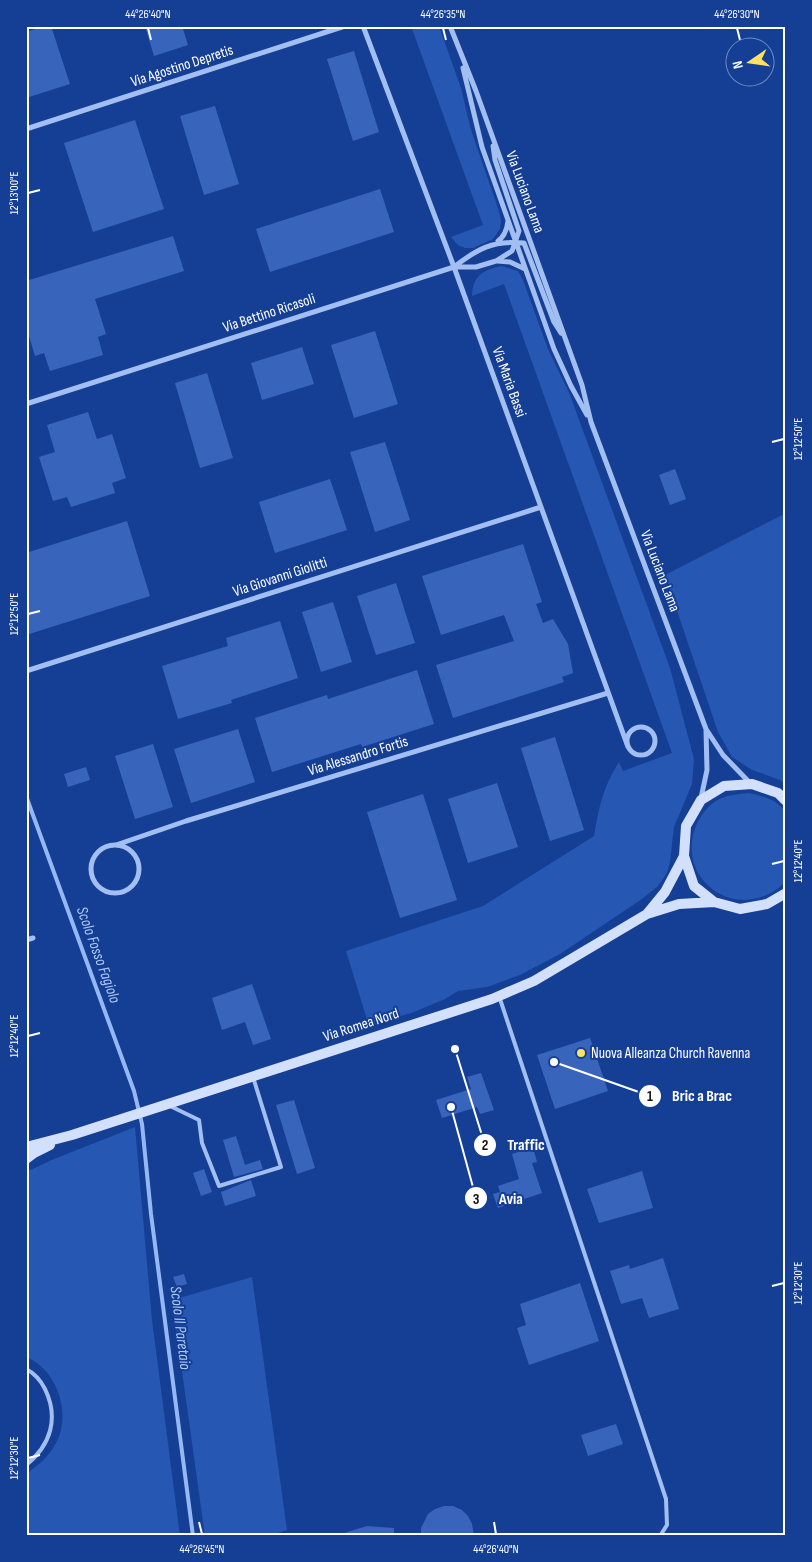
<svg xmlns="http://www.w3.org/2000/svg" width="812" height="1562" font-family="'Sofia Sans Condensed',sans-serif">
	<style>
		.green { fill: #2657b3 }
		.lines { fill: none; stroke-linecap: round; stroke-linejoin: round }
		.stream { stroke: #95b8f5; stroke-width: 4 }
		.building { fill: #3865bb }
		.service { stroke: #a3bff2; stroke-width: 4 }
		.minor { stroke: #a3bff2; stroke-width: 5 }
		.secondary { stroke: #d2e0fc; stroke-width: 10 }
		.ticks { fill: none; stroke: #fff; stroke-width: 2 }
		.poi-dot { fill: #ffe264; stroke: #143f94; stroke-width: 2 }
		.labels { text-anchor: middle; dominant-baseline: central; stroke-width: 4; stroke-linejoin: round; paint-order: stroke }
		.street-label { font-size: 15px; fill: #fff; stroke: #143f94 }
		.poi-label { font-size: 15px; fill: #fff; stroke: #143f94; text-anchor: start }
		.water-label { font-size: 16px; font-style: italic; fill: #b0c9f9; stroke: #143f94 }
		.leader { fill: none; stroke: #fff; stroke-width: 2 }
		.callout-dot { fill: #fff; stroke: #143f94; stroke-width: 2 }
		.mark-label { font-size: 15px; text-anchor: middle; font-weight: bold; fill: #111 }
		.callout-label { font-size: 16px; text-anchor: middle; font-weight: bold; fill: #fff; stroke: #143f94; stroke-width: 4; stroke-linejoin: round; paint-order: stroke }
		.neatline { fill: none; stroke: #fff; stroke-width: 2 }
		.ticks-label { font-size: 12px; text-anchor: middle; fill: #fff }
	</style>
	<rect width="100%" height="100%" fill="#143f94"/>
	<!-- green -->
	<path class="green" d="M411 26H439L461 88 471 130 499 211 501 221 500 229 493 239 473 248H465L458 245 451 237 483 225Z
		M502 266 518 271 523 280 548 349 570 395 670 668 694 759 692 784 674 827 670 862 667 873 658 886 642 899 560 954 520 975 487 987 458 991 445 999 414 1012 369 1026 346 951 483 906 594 836C599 807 603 787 619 762L623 771 672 753 504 284 472 296C473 275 483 270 502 266Z
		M786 513V785L780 780 752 770 732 757 718 732 665 575Z
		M749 793C763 796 777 800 786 812V881C762 907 721 907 700 876 684 852 692 817 716 801 726 795 737 794 749 793Z
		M135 1127 152 1320 180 1536H26V1474C38 1465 49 1457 56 1443 72 1414 57 1369 26 1357V1172L54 1159Z
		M252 1277 287 1530 268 1536H205L172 1300Z"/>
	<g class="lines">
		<!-- stream -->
		<path class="stream" d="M26 796 134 1091 142 1124 151 1214 193 1536"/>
	</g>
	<!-- building -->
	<path class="building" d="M45 26H51L70 84 26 98V32Z
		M145 26H182L188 45 154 56Z
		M354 51 379 132 353 141 327 59Z
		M215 106 239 184 204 195 180 116Z
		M135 120 164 209 93 232 64 143Z
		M380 189 394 232 270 272 256 229Z
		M173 236 184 271 95 299 106 334 98 337 103 355 50 371 44 353 35 356 26 326V281Z
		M375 331 398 404 354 418 331 345Z
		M302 347 314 384 262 400 251 363Z
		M207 373 233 458 200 468 175 383Z
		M88 412 97 439 112 434 126 478 112 483 115 493 71 507 67 497 53 501 39 457 55 452 47 425Z
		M385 442 410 520 375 532 350 452Z
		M675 469 686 499 670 505 659 475Z
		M330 479 347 530 275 553 259 502Z
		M127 521 150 596 26 635V553Z
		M523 544 542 602 536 604 543 623 553 619 568 644 573 673 562 677 564 682 453 718 436 665 514 641 504 615 441 635 422 576Z
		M396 583 415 643 376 655 357 596Z
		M333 602 352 662 321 672 302 612Z
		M280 621 298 678 231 700 232 703 178 719 162 666 228 646 226 638Z
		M417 670 434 724 362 747 361 744 272 772 255 718 327 695 328 699Z
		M238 729 255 782 191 803 174 749Z
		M555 737 584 830 550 841 521 748Z
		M153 744 173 807 135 819 115 756Z
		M86 767 90 780 68 787 64 774Z
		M497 783 518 847 468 863 448 799Z
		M423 794 457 900 400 918 367 812Z
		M252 984 271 1039 253 1045 245 1022 222 1030 212 998Z
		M590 1038 608 1091 555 1109 537 1055Z
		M481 1073 494 1110 480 1114 477 1107 442 1118 436 1100 471 1089 467 1077Z
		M294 1100 315 1168 297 1174 276 1105Z
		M236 1136 245 1165 260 1160 263 1169 234 1177 223 1140Z
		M533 1147 537 1162 532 1163 542 1193 498 1208 493 1194 500 1192 498 1186 519 1179 512 1154Z
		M204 1169 212 1192 201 1196 193 1173Z
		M642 1171 653 1208 599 1223 587 1189Z
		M251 1180 256 1196 225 1206 221 1192Z
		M663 1258 679 1309 649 1318 642 1298 621 1304 610 1271 629 1265 630 1269Z
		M184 1274 187 1284 177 1287 173 1277Z
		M580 1283 599 1341 529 1365 517 1328 526 1325 520 1304Z
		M616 1424 623 1444 588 1456 581 1435Z
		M444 1506H453L462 1510 468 1516 472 1524 474 1536H421V1528L428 1514 435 1509Z
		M367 1526 394 1528V1536H344V1533Z"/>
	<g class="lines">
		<!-- service -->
		<path class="service" d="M499 996 666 1499 667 1525 660 1536
			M170 1106 199 1120 202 1143 219 1186 281 1167 253 1077
			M26 1369C34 1373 41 1381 45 1389 59 1418 51 1445 26 1465"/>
		<!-- minor -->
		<path class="minor" d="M363 26 454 267 628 747
			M450 26 476 91 582 385 591 422 706 729 723 755 751 784
			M463 68 482 147 554 349 571 386 587 415
			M26 129 345 26
			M498 241C505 236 507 229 508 221
			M497 261 510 262 525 269
			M455 267H476L496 261 512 251 519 231 495 160 493 146
			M26 404 454 267C477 249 493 240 524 243L554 322 561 333
			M26 671 541 507
			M627 741a14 14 0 1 1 28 0a14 14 0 1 1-28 0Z
			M701 798 707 770 706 730
			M116 845 186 821 608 693
			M91 869a24 24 0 1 1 48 0a24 24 0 1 1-48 0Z
			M26 940 33 938"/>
		<!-- secondary -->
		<path class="secondary" d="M786 801 778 793 752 784 724 786 701 800 686 826 684 856 694 886 714 902 740 909 767 904 786 893
			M647 914 665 892 684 856
			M26 1147 72 1135 492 999 534 981 647 914 679 904 714 902
			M26 1159 34 1153 50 1145"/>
	</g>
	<!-- ticks -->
	<path class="ticks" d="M148 28 151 40M443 28 446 40M737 28 740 40M28 193 40 190M772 442 784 439M28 614 40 611M772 864 784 861M28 1036 40 1033M772 1286 784 1283M28 1458 40 1455M199 1522 202 1534M494 1522 496 1534"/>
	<!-- markers -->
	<circle class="poi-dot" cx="581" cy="1053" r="5"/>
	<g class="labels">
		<!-- street labels -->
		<g class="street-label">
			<text transform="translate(182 66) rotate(-18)">Via Agostino Depretis</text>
			<text transform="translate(525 192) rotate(70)">Via Luciano Lama</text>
			<text transform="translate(269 313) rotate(-18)">Via Bettino Ricasoli</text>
			<text transform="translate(509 382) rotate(70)">Via Maria Bassi</text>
			<text transform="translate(660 571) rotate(69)">Via Luciano Lama</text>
			<text transform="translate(280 577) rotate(-18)">Via Giovanni Giolitti</text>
			<text transform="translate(358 756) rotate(-17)">Via Alessandro Fortis</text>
			<text transform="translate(361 1025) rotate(-18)">Via Romea Nord</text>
		</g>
		<!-- poi labels -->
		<g class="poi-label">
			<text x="591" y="1053">Nuova Alleanza Church Ravenna</text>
		</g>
		<!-- water labels -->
		<g class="water-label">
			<text transform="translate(98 955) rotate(70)">Scolo Fosso Fagiolo</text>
			<text transform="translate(180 1328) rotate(83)">Scolo Il Paretaio</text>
		</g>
	</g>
	<!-- callouts -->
	<path class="leader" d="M554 1062L650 1096M455 1049L485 1145M451 1107L476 1198"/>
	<g class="callout-dot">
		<circle cx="554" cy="1062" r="5"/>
		<circle cx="455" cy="1049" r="5"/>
		<circle cx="451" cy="1107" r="5"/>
		<circle cx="650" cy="1096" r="12"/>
		<circle cx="485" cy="1145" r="12"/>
		<circle cx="476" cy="1198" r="12"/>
	</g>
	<g class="mark-label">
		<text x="650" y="1101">1</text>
		<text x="485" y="1150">2</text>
		<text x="476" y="1204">3</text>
	</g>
	<g class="callout-label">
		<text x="702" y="1101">Bric a Brac</text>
		<text x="526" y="1150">Traffic</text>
		<text x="511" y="1204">Avia</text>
	</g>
	<!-- border -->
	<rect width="812" height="1562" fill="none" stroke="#143f94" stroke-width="55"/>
	<!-- north arrow -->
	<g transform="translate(750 62) rotate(257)"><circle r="24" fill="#143f94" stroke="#728cbf"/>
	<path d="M0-4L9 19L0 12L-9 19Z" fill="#ffe264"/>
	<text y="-8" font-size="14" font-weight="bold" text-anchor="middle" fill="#ffffff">N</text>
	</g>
	<rect x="28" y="28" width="756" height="1506" class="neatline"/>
	<g class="ticks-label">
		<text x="148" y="18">44°26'40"N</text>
		<text x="443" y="18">44°26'35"N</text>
		<text x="737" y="18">44°26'30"N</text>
		<text transform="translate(14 193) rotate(-90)" y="4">12°13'00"E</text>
		<text transform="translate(798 439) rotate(-90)" y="4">12°12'50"E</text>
		<text transform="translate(14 614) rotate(-90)" y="4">12°12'50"E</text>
		<text transform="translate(798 861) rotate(-90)" y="4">12°12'40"E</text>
		<text transform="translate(14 1036) rotate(-90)" y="4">12°12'40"E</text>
		<text transform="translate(798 1283) rotate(-90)" y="4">12°12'30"E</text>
		<text transform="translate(14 1458) rotate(-90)" y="4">12°12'30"E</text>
		<text x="202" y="1553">44°26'45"N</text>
		<text x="496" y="1553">44°26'40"N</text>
	</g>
</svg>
